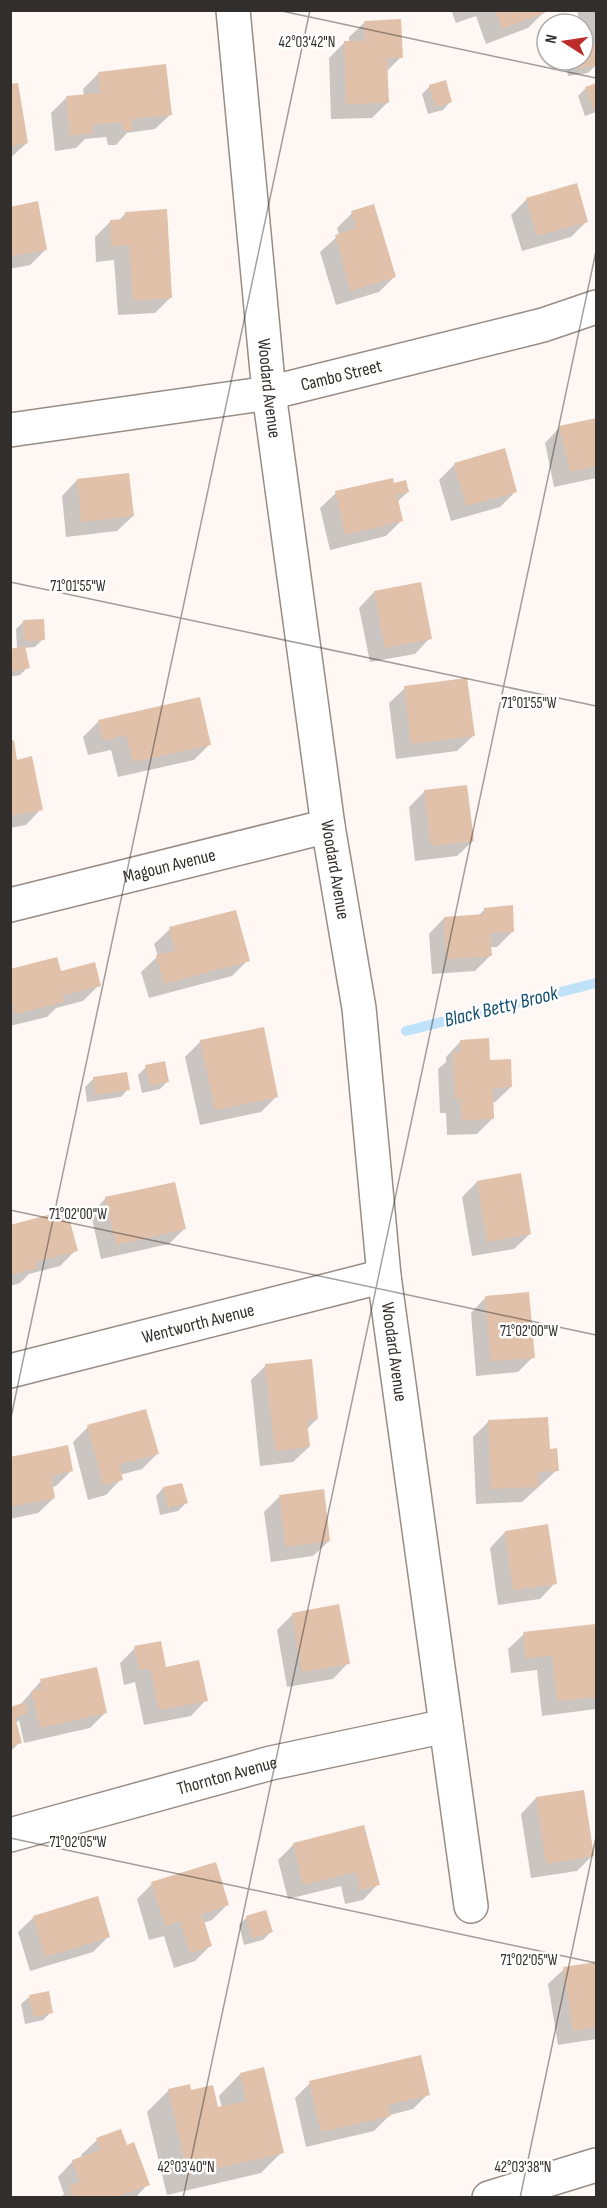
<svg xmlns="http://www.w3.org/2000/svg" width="607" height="2208" font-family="'Sofia Sans Condensed',sans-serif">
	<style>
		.shadow { fill: #0003 }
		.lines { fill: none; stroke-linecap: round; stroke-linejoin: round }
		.stream { stroke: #bfe1f9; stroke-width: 10 }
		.building { fill: #e2c1aa }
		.street-casing { stroke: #978d86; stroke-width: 36 }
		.street { stroke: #fff; stroke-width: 33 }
		.ticks { fill: none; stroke: #322e2b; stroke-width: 1.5; stroke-opacity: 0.45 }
		.labels { text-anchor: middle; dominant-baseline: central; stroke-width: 5; stroke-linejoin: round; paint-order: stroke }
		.street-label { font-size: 18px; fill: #322e2b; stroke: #fff }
		.water-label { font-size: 20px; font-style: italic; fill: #144d6e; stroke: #fff }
		.ticks-label { font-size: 15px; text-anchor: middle; fill: #322e2b; stroke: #fff; stroke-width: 5; stroke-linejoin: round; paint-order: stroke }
	</style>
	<rect width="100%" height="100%" fill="#fef7f3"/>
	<!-- shadow -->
	<path class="shadow" d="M451 10H542L543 13 528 28 486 44 476 16 456 23Z
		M577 10H596V43L594 44 596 65 588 73 568 76 566 60H583V47H586L583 24H580Z
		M365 22 401 57 386 72 387 103 372 118 331 119 329 58 344 43 349 42V37Z
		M99 73 171 114 155 129 127 133 116 145H108L106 137 85 139 76 148 55 151 51 113 66 98 84 96 83 89Z
		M596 85V112L585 116 578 96 586 88Z
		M10 86 27 143 10 158Z
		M430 86 450 102 443 110 428 114 422 94Z
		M527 199 586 222 571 237 522 251 511 215Z
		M10 208 45 250 30 265 10 269Z
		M126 213 170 298 155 313 118 315 114 260 96 262 95 237 110 222 118 221Z
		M352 213 394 277 379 292 336 305 320 252 339 235 337 228Z
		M596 419V478L554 487 545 443 560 427Z
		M455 464 516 491 500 507 451 521 439 480Z
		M77 480 133 516 117 531 66 537 62 496Z
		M408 492 397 502 401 521 386 536 330 550 320 508 336 493Z
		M374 592 430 638 415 654 370 662 359 608Z
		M24 621 43 639 35 647 24 648 28 667 20 675 10 677V651L17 649 16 629Z
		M405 688 473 736 457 751 396 759 389 703Z
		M99 721 210 744 194 760 118 777 111 750 88 755 83 737Z
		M10 742 16 761 41 809 26 825 10 828Z
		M424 792 473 841 457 856 415 861 409 807Z
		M485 909 513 931 497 947H490L491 955 475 971 432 974 429 934 444 918 479 915Z
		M170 929 248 960 232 976 149 998 141 972 158 956 154 944Z
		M10 970 59 973 99 985 83 1001 56 1008 47 1017 10 1026Z
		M201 1041 276 1097 261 1112 200 1125 185 1057Z
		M461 1041 488 1061 511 1087 495 1102H492L493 1118 477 1134 447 1135 446 1113H440L438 1069 446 1062V1057Z
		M146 1067 168 1081 160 1089 142 1093 138 1075Z
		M93 1079 128 1089 121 1097 87 1102 85 1087Z
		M477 1182 530 1234 514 1249 472 1256 462 1197Z
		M106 1198 184 1229 169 1244 101 1259 91 1214Z
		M10 1226 76 1250 60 1266 29 1274 20 1283 10 1286Z
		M486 1297 533 1357 518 1372 476 1376 471 1313Z
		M266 1365 317 1419 307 1429 309 1447 293 1462 260 1466 251 1380Z
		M489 1421 549 1451 557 1470 522 1502 476 1504 473 1437Z
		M88 1427 157 1454 142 1469 120 1475 121 1479 106 1495 88 1500 73 1442Z
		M10 1458 71 1471 56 1486 52 1487 54 1498 38 1513 10 1519Z
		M163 1488 186 1503 178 1511 160 1515 156 1496Z
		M279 1497 329 1541 313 1556 271 1562 264 1512Z
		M505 1532 555 1583 540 1599 498 1605 490 1548Z
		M293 1614 348 1663 333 1679 287 1687 277 1630Z
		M596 1625V1709L542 1716 537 1670 511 1673 508 1649 524 1634Z
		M135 1648 165 1669 206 1700 191 1716 144 1725 135 1682 124 1685 120 1663Z
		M41 1681 105 1713 90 1728 24 1743 19 1720 15 1724 20 1742 10 1752V1708L19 1706Z
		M536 1798 592 1856 577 1871 531 1878 521 1814Z
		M363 1826 378 1884 363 1900 345 1904 341 1886 288 1899 278 1860 293 1845Z
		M152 1884 227 1905 212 1920 203 1923 210 1946 195 1961 174 1968 164 1936 149 1940 137 1899Z
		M34 1917 109 1936 93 1952 30 1971 18 1932Z
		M247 1917 271 1932 263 1940 244 1945 239 1925Z
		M596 1964V2039L558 2045 548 1984 564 1969Z
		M29 1997 51 2012 43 2020 25 2024 21 2004Z
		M240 2074 282 2152 261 2173 167 2195 147 2112 168 2091 189 2086 190 2092 217 2109 222 2108 219 2096Z
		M310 2083 428 2094 413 2109 390 2115 374 2131 306 2147 295 2098Z
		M97 2140 126 2147 148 2184 135 2198H60L64 2194 58 2177 73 2161 82 2158 81 2155Z"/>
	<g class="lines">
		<!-- stream -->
		<path class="stream" d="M406 1031 596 983"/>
	</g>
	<!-- building -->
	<path class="building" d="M495 10H544L545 13 502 29Z
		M401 19 403 58H387L389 103 346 104 344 41H365L364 21Z
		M595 44 596 65 575 69 574 60H583V45Z
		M166 64 172 115 131 119 133 130 123 131 121 122 92 125 93 133 70 136 66 96 100 93 98 72Z
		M446 80 452 102 435 107 429 85Z
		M18 83 28 143 10 146V84Z
		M596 83V108L593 109 585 87Z
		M577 183 588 222 537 236 526 198Z
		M38 201 47 250 12 256 10 207Z
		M374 204 396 277 351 291 335 235 356 228 351 211Z
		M167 209 172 298 133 301 129 245 111 247 110 220 126 219 125 212Z
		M596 418V466L570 472 559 426Z
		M505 448 517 492 466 506 454 463Z
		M129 473 134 516 81 522 77 479Z
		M393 478 394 483 406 480 409 492 397 495 403 521 345 535 335 491Z
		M421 582 432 639 385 648 374 591Z
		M44 619 45 640 24 641 23 620Z
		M25 646 30 668 10 672V649Z
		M467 678 475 736 411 744 404 686Z
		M200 697 211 745 133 762 126 735 103 741 98 720Z
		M14 740 17 760 32 756 43 810 10 816V741Z
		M467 785 474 841 431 846 424 790Z
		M513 905 514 932 490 933 492 956 447 959 444 917 484 914V908Z
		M236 910 250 961 164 984 156 955 175 951 169 927Z
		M57 957 61 971 95 962 101 986 63 995 64 1002 15 1014 10 995V969Z
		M264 1027 278 1097 215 1110 200 1040Z
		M489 1038 490 1060 511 1059 512 1087 493 1088 494 1119 462 1120 461 1098 455 1099 453 1052H461L460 1040Z
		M165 1061 169 1082 150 1086 145 1065Z
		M127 1072 130 1090 95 1095 93 1077Z
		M521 1173 531 1234 487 1242 477 1181Z
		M175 1182 186 1229 116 1245 105 1197Z
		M67 1210 78 1251 35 1262 37 1268 10 1275V1225Z
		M529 1292 535 1358 491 1361 485 1296Z
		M312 1359 318 1419 307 1420 310 1447 275 1451 265 1364Z
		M146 1409 159 1454 119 1464 123 1480 103 1485 87 1425Z
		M548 1417 550 1449 557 1448 559 1471 538 1472 539 1487 491 1489 488 1420Z
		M68 1445 73 1471 51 1476 55 1498 10 1507V1457Z
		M182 1483 188 1503 168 1508 163 1487Z
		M324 1489 330 1541 286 1547 279 1495Z
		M548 1524 557 1584 513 1590 505 1531Z
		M339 1604 350 1664 302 1672 292 1613Z
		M596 1624V1697L557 1701 552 1656 526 1658 523 1632Z
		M161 1641 166 1667 199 1660 208 1701 159 1710 150 1668 139 1670 134 1646Z
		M97 1667 107 1713 40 1728 31 1691 43 1689 40 1679Z
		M26 1702 28 1713 15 1717 22 1743 10 1746V1707Z
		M584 1790 594 1856 546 1864 536 1797Z
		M364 1825 380 1885 360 1890 356 1872 303 1885 293 1843Z
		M216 1862 229 1905 202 1914 212 1946 190 1953 180 1921 165 1926 151 1882Z
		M98 1896 110 1937 45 1957 33 1916Z
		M266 1910 273 1932 252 1938 246 1916Z
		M596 1962V2027L573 2031 563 1967Z
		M49 1991 53 2013 33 2017 29 1995Z
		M421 2055 430 2095 388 2105 391 2116 321 2132 309 2081Z
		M264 2067 284 2153 188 2175 168 2089 190 2084 191 2090 213 2085 218 2107 246 2101 240 2073Z
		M121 2129 127 2145 134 2142 150 2185 114 2198H73L69 2186 80 2182 72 2160 100 2150 96 2138Z"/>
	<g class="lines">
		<!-- street casing -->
		<g class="street-casing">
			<g id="street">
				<path id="s1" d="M233 10 269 393 328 826 359 1008 384 1276 471 1906"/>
				<path id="s2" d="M10 430 269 393 543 325 596 307"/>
				<path id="s3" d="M10 905 328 826"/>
				<path id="s4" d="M10 1371 384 1276"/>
				<path id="s5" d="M10 1835 271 1763 446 1726"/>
				<path d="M489 2198 596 2165"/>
			</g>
		</g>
		<!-- street -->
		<use href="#street" class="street"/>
	</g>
	<!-- ticks -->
	<path class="ticks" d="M277 10 596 78M10 582 596 706M10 1210 596 1335M10 1422 310 10M10 1838 596 1963M183 2198 596 251M520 2198 596 1837"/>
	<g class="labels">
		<!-- street labels -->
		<g class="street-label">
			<text stroke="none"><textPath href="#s2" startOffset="336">Cambo Street</textPath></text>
			<text stroke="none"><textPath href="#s1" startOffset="380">Woodard Avenue</textPath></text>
			<text stroke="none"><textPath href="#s3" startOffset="164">Magoun Avenue</textPath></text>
			<text stroke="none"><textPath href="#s1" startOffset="866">Woodard Avenue</textPath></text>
			<text stroke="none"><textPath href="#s4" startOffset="194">Wentworth Avenue</textPath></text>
			<text stroke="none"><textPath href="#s1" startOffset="1352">Woodard Avenue</textPath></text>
			<text stroke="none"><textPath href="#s5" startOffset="225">Thornton Avenue</textPath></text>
		</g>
		<!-- water labels -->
		<g class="water-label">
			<text transform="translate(501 1007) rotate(-14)">Black Betty Brook</text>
		</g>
	</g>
	<g class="ticks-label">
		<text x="307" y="47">42°03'42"N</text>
		<text x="78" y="591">71°01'55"W</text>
		<text x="529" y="708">71°01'55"W</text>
		<text x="78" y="1219">71°02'00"W</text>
		<text x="529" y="1336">71°02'00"W</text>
		<text x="78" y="1847">71°02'05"W</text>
		<text x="529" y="1965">71°02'05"W</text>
		<text x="186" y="2172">42°03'40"N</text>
		<text x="523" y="2172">42°03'38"N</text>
	</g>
	<!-- border -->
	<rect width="607" height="2208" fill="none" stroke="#322e2b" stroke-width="24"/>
	<!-- north arrow -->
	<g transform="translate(565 42) rotate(282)"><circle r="28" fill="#ffffff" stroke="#adabaa" stroke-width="1.5"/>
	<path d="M0-4.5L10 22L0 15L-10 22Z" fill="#bb2c2a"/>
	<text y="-9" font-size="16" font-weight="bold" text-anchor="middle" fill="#322e2b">N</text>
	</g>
</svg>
